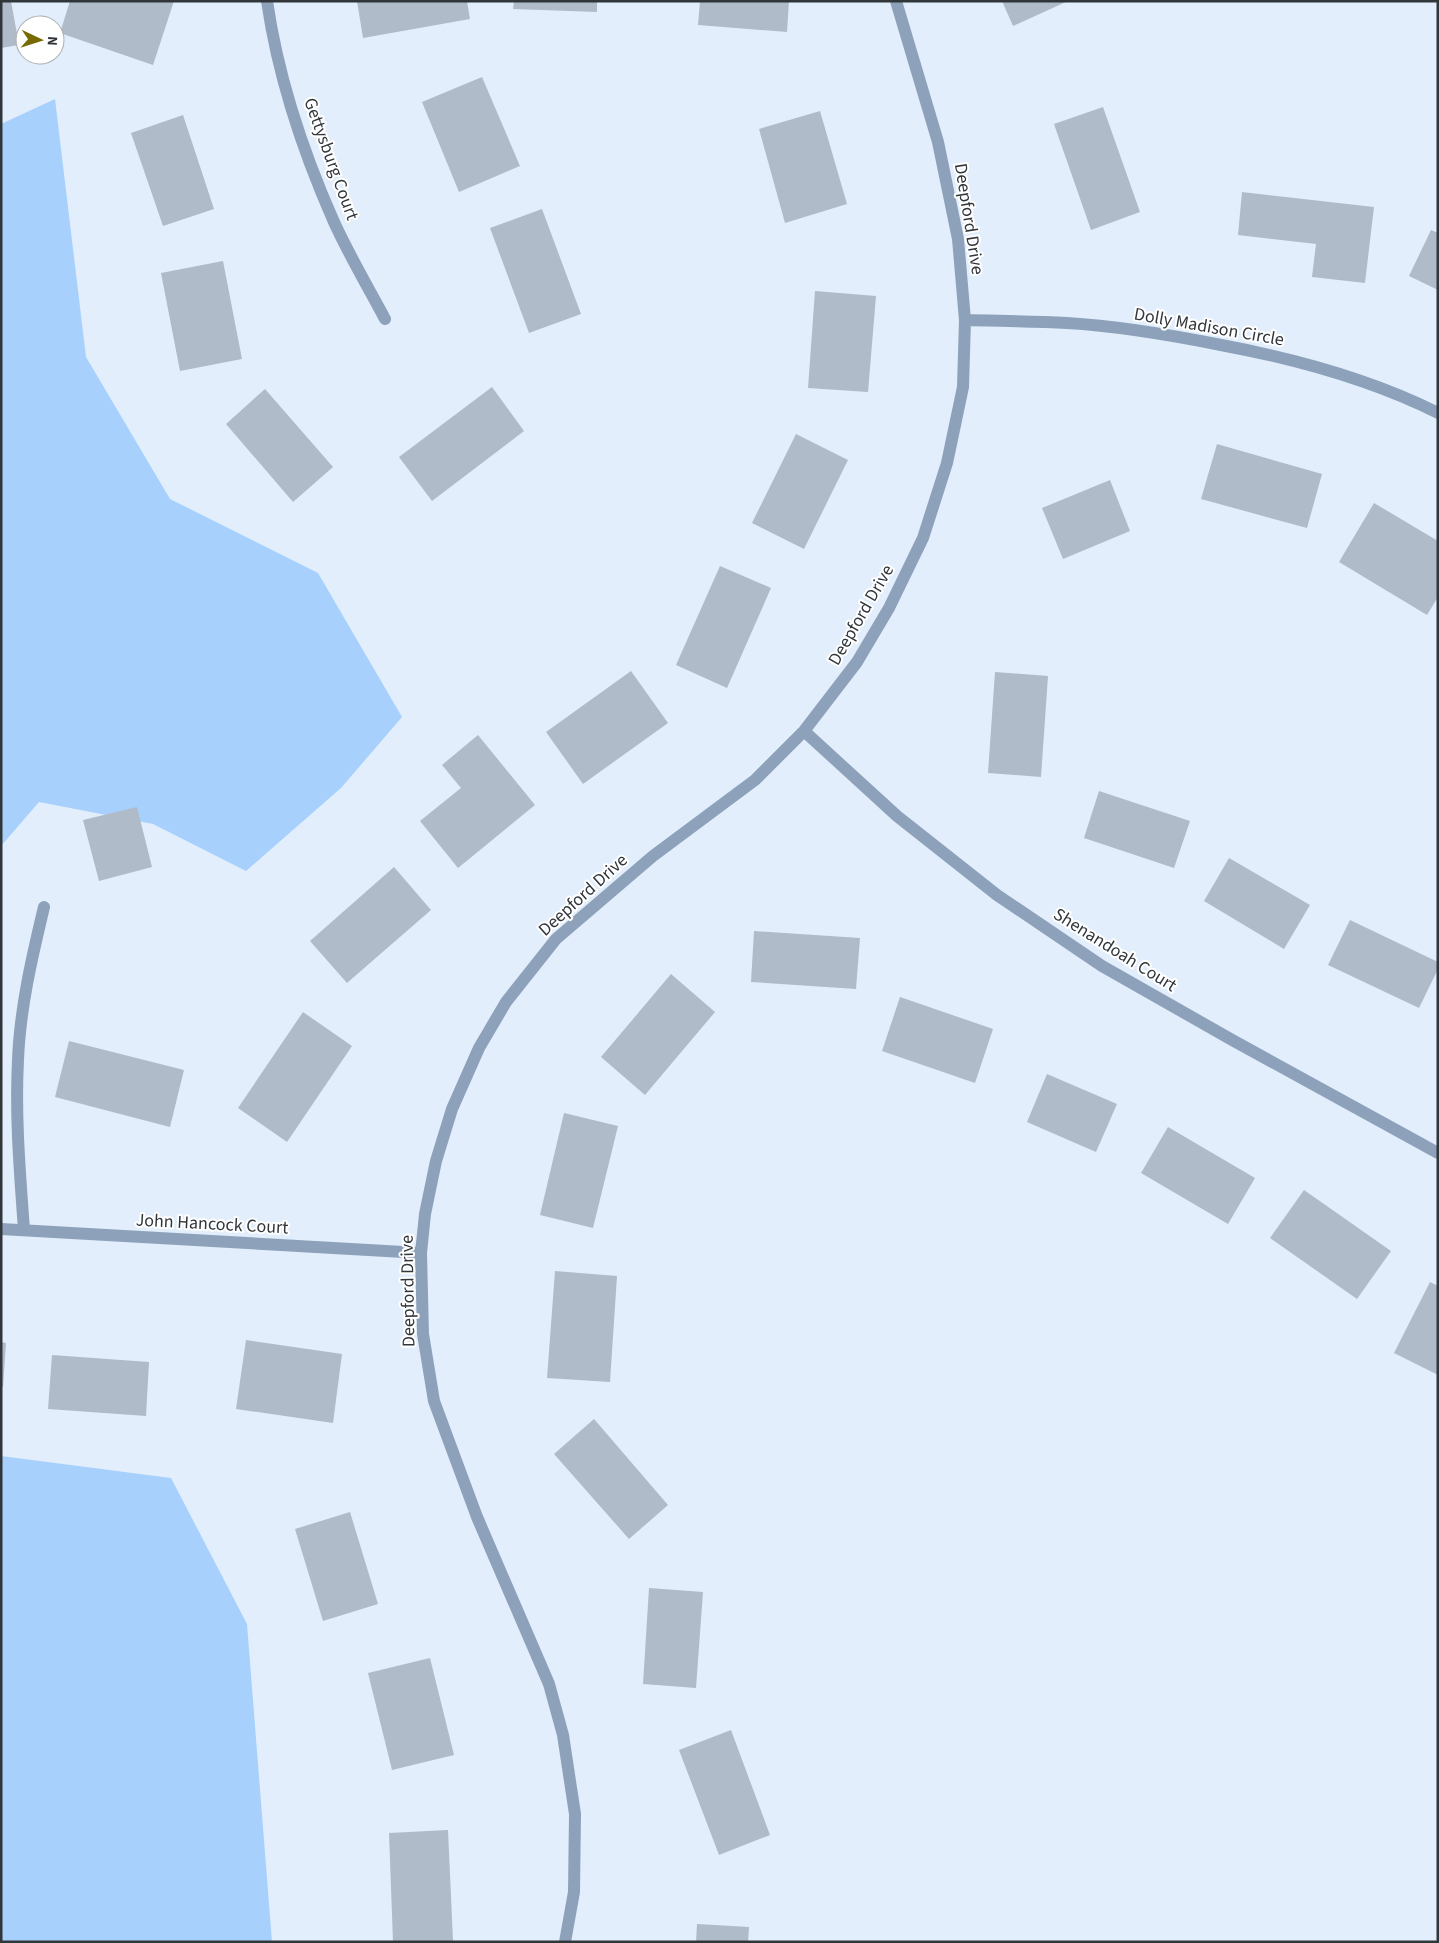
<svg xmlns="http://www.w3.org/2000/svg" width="1439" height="1943" font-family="'Source Sans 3',sans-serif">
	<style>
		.green { fill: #a7d0fd }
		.building { fill: #afbbc8 }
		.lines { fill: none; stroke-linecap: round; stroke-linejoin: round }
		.lane { stroke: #8da2ba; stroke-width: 12 }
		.street { stroke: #8da2ba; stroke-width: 12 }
		.labels { text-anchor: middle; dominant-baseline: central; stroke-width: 4; stroke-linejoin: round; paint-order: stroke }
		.street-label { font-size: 18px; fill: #31363b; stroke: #fff }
	</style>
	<rect width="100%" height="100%" fill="#e2eefc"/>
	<!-- green -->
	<path class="green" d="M55 99 86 357 170 499 318 573 402 717 341 788 246 871 153 824 39 802 1 846V124Z
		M1 1456 171 1478 247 1624 272 1942H1Z"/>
	<!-- building -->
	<path class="building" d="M1 1H11L19 45 1 48Z
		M70 1H174L153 65 60 33Z
		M357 1H467L470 19 363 38Z
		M514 1H597V12L513 9Z
		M700 1H789L787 32 698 25Z
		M1002 1H1068L1013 26Z
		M482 77 520 166 459 192 422 102Z
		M1103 107 1140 212 1091 230 1054 124Z
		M820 111 847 204 785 223 759 129Z
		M183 115 214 209 163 226 131 133Z
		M1242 192 1374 207 1365 283 1312 277 1316 244 1238 235Z
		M542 209 581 314 529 333 490 228Z
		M1431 230 1438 233V290L1409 276Z
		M223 261 242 359 180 371 161 273Z
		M815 291 876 296 868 392 808 388Z
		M492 387 524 431 432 501 399 457Z
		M265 389 333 467 293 502 226 424Z
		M796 434 848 460 804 549 752 523Z
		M1217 444 1322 474 1307 528 1201 499Z
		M1110 480 1130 531 1063 559 1042 508Z
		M1374 503 1438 541V597L1427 615 1339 562Z
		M720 566 771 588 727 688 676 665Z
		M631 671 668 723 583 784 546 732Z
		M995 672 1048 676 1041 777 988 773Z
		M478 735 535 805 458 868 420 821 461 788 442 765Z
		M1099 791 1190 821 1174 868 1084 838Z
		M137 807 152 867 99 881 83 820Z
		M1229 858 1310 905 1284 949 1204 901Z
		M394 867 431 910 347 983 310 941Z
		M1350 920 1438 962V969L1419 1008 1328 965Z
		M754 931 860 938 856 989 751 982Z
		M671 974 715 1012 645 1095 601 1057Z
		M900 997 993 1029 975 1083 882 1051Z
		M303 1012 352 1046 287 1142 238 1108Z
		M69 1041 184 1070 170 1127 55 1097Z
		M1047 1074 1117 1104 1096 1152 1027 1122Z
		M564 1113 618 1126 593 1228 540 1215Z
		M1168 1127 1255 1178 1228 1224 1141 1173Z
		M1304 1190 1391 1251 1357 1299 1270 1238Z
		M555 1271 617 1276 610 1382 547 1378Z
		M1430 1282 1438 1286V1375L1394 1353Z
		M246 1340 342 1354 333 1423 236 1409Z
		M1 1342 6 1343 3 1387H1Z
		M52 1355 149 1362 146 1416 48 1409Z
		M594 1419 668 1505 629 1539 554 1454Z
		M350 1512 378 1604 323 1621 295 1529Z
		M649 1588 703 1592 696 1688 643 1684Z
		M430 1658 454 1755 392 1770 368 1673Z
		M731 1730 770 1835 719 1855 679 1750Z
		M448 1830 453 1941 393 1942 389 1833Z
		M697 1924 749 1927 748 1942H696Z"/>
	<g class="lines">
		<!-- lane -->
		<path class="lane" d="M24 1230C20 1174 15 1116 18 1060 20 1008 32 957 44 907"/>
		<!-- street -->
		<path class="street" d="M267 1C278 77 303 152 334 222 349 255 368 287 385 319
			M965 320C999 321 1033 321 1067 323 1119 326 1171 335 1221 345 1296 359 1370 379 1438 413
			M804 731 897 816 997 895 1102 966 1234 1041 1438 1153
			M1 1229 421 1253
			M565 1942 574 1892 575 1814 563 1735 549 1684 477 1517 434 1401 423 1334 421 1253 425 1214 436 1161 452 1109 479 1048 506 1002 556 939 653 856 755 780 804 731 857 662 889 608 923 538 947 463 963 387 965 320 958 239 938 142 896 1"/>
	</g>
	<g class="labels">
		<!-- street labels -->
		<g class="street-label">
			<text transform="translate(331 159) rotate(70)">Gettysburg Court</text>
			<text transform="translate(969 219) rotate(81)">Deepford Drive</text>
			<text transform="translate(1209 327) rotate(10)">Dolly Madison Circle</text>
			<text transform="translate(861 615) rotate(-60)">Deepford Drive</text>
			<text transform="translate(583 895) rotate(-42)">Deepford Drive</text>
			<text transform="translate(1115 950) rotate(32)">Shenandoah Court</text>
			<text transform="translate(212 1224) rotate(3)">John Hancock Court</text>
			<text transform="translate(408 1291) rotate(-91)">Deepford Drive</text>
		</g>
	</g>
	<!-- border -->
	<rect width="1439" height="1943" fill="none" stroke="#31363b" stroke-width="5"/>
	<!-- north arrow -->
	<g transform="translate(40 40) rotate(94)"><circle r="24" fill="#ffffff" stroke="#adafb1"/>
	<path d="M0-4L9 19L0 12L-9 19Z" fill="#776a02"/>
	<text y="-8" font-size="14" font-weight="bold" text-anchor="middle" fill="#31363b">N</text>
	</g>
</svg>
